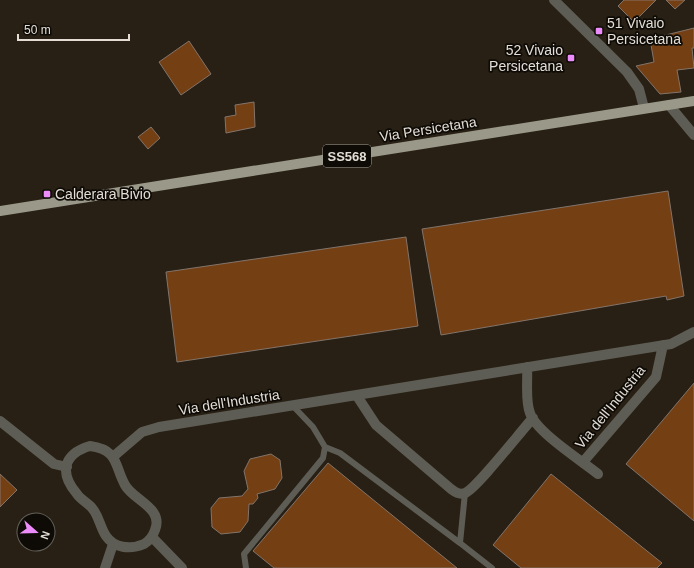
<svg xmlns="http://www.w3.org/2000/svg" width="694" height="568" font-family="Arial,sans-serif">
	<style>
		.building { fill: #753f14; stroke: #83746a }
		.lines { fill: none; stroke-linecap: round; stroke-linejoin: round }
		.lane { stroke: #5d5d56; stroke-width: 6 }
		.street { stroke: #5d5d56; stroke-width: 10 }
		.primary { stroke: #999889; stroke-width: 10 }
		.poi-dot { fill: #ec8cfa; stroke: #0e0b06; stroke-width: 1.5 }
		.labels { text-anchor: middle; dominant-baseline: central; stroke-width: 3.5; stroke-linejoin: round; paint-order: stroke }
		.shield { fill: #0e0b06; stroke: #a39e98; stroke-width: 1 }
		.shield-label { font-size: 13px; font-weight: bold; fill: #e3ddd6 }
		.poi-label { font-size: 14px; fill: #e3ddd6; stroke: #0e0b06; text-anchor: start }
		.street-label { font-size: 14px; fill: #e3ddd6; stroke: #0e0b06 }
	</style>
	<rect width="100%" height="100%" fill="#282014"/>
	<!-- building -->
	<path class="building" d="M624 0H656L634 22 618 6Z
		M666 0H685L675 9Z
		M694 28V48H692L694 68 677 70 681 92 660 94 636 66 654 62 650 39Z
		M189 41 211 74 181 95 159 62Z
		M254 102 255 127 226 133 225 117 236 115 235 105Z
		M151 127 160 138 148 149 138 137Z
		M668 191 684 296 667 300 666 296 441 335 422 229Z
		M406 237 418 326 177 362 166 272Z
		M694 383V521L626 464Z
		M271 454 280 460 282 478 275 489 257 494 258 498 253 504H249L248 521 240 532 221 534 212 527 211 508 219 498 242 496 248 489 244 471 250 459Z
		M328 463 457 568H274L253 551Z
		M0 474 17 490 0 507Z
		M551 474 662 563 657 568H521L493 545Z"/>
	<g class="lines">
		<!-- lane -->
		<path class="lane" d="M325 447 340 453 460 543
			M465 493 460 543 492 568
			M246 568 244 554 323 458 325 447 313 427 293 406"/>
		<!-- street -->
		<path class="street" d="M554 0 627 72 639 89 644 108
			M669 105 694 135
			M527 367C528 381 525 401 530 413 536 432 582 461 598 474
			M357 396 376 425 451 489C455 492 459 495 465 493 476 489 521 431 533 418
			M0 421 54 464 67 467
			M90 446C119 450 114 465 125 485 133 500 164 508 155 530 153 536 149 541 144 544 130 550 114 548 106 536 100 527 99 516 92 508 88 503 81 500 77 494 59 473 63 454 90 446Z
			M114 456 142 432 159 427 671 344 694 332
			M583 462 656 377 663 345
			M152 537 182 568
			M105 568 113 544"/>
		<!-- primary -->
		<path class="primary" d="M0 211 694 101"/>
	</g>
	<!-- markers -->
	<g class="poi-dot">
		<rect x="595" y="27" width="8" height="8" rx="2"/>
		<rect x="567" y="54" width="8" height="8" rx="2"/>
		<rect x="43" y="190" width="8" height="8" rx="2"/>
	</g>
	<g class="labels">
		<!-- shield labels -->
		<rect class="shield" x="323" y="145" width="48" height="22" rx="3"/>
		<g class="shield-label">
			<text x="347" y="156">SS568</text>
		</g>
		<!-- poi labels -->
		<g class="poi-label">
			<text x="607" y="23">51 Vivaio<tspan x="607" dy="16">Persicetana</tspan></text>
			<text x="563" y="50" text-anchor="end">52 Vivaio<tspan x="563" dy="16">Persicetana</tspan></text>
			<text x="55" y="194">Calderara Bivio</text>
		</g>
		<!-- street labels -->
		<g class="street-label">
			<text transform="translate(428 129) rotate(-9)">Via Persicetana</text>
			<text transform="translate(229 402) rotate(-9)">Via dell'Industria</text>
			<text transform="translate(610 407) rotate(-51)">Via dell'Industria</text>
		</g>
	</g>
	<!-- north arrow -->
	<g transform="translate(36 532) rotate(110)"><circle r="19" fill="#0e0b06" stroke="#635f59"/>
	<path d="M0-3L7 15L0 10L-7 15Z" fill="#ec8cfa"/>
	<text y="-6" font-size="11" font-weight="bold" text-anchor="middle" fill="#e3ddd6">N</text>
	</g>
	<!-- scale -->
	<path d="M18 34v6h111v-6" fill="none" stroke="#e3ddd6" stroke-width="2"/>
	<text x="24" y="34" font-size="12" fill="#e3ddd6" stroke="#0e0b06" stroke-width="3" paint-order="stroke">50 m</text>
</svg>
